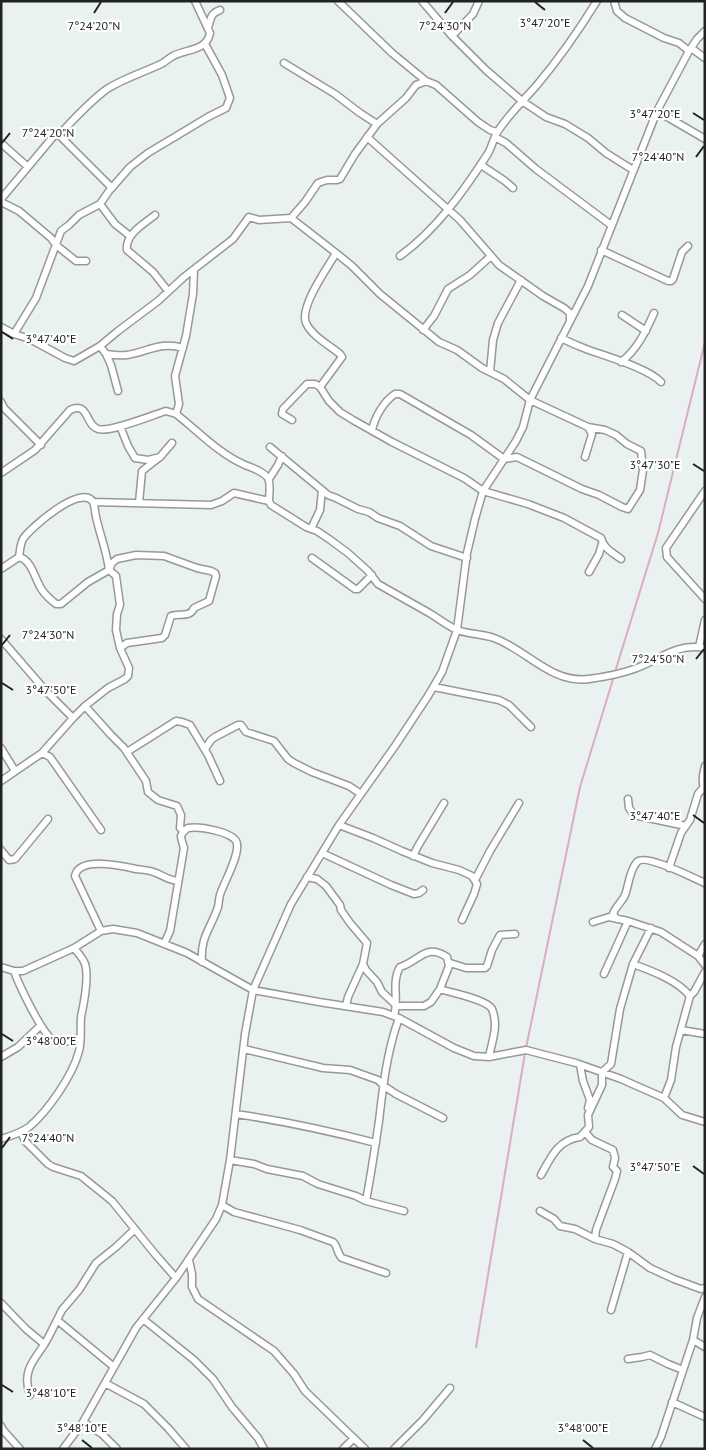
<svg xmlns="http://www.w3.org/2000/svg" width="706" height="1450" font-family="'PT Sans',sans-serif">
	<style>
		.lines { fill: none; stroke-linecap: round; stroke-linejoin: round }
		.stream { stroke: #daadc1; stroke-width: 2 }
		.minor-casing { stroke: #989898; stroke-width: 9 }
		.minor { stroke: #fff; stroke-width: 6 }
		.ticks { fill: none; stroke: #212121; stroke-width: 2 }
		.ticks-label { font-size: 12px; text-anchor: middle; fill: #212121; stroke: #fff; stroke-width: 4.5; stroke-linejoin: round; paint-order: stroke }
	</style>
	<rect width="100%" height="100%" fill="#e9f1f1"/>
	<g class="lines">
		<!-- stream -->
		<path class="stream" d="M615 672 658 533 705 342
			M526 1048 580 787 614 676
			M476 1347 525 1053"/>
		<!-- minor casing -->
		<g class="minor-casing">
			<path id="minor" d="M338 1 392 53 426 81 436 85 478 122 490 130 497 132
				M422 1 452 36 486 70 522 101 546 117 565 124 588 138 606 153 633 170
				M614 1 617 11 625 18 664 38 679 43 689 51
				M208 28C211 18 210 14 220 10
				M452 36 473 14 479 1
				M691 48 705 58
				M284 63 335 94 360 113 377 124
				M657 111 705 139
				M59 135 112 188
				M367 137 460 220 499 265 543 296 564 308 570 313V320
				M495 137 506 143 536 169 611 225
				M1 143 28 167
				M481 165 505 181 513 188
				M1 199 53 137 56 134 59 135C74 119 89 102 107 89 124 78 145 72 163 63 166 61 169 58 173 56 186 49 207 51 210 33L195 1
				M1 202 19 211 51 238 56 245 76 261H86
				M100 204 115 224 130 236
				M155 215C144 224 125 234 127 250L153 272 168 291
				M291 218 305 202 318 183 327 180H337L340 179 355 154 377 124 406 98 416 85 426 81
				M601 250 668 281H671L673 279 682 252 688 246
				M400 256C436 230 463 192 487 155 492 148 493 138 498 131 509 114 524 100 537 85 559 59 579 30 597 1
				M622 315 646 331
				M1 327 14 334 30 339 65 358 74 361 100 346 118 331 158 301 184 277 233 239 249 217 259 220 291 218 336 253
				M423 330 434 316 448 289 470 275 491 256
				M14 334 36 298 61 231 69 225 79 215 100 204 109 191 130 167 148 153 208 117 226 108 230 98 222 75 205 44
				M561 338C569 342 578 346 586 349 605 356 648 368 661 382
				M100 346 106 354C113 355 120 356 127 355 147 352 161 341 183 348
				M106 354 111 365 118 391
				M621 362C637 350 646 331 654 313
				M490 372 493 340 498 323 521 280
				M320 387 342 357 340 354C329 345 312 336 306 323 299 307 328 267 336 253L352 266 380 294 439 342 457 350 482 368 504 379 530 400 588 427 592 434 585 457
				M1 402 4 408 41 445
				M176 414 179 404 175 376 186 336 193 294 194 270
				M292 420 282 414 283 409 307 384H315L320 387 329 401 340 412 353 420 392 442 464 478 483 491 528 504 564 518 601 538C604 549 612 552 621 559
				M120 426 128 446 135 458 148 460 160 457 142 471 139 503
				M372 431C374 418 384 401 395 394H400L471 435 504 459 517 457 582 489 599 495 622 507 628 509 640 490 643 470 641 451 627 444 616 435 605 430 588 427
				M270 447 322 490
				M160 457 172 443
				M1 473 35 450 70 410C89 401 85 425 98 429 109 433 153 415 166 411L176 414C198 431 219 454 245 465 252 468 263 471 268 478 271 484 269 495 269 501
				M269 479 278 465 282 456
				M705 491 666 548 667 557 705 599
				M93 502 211 505 222 501 234 493 269 501 271 505 306 527 317 531 329 539 348 553 368 571 378 584C396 594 413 604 431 614 439 619 448 626 457 630 468 634 482 634 494 638 527 650 551 684 589 679 604 677 620 674 634 669 660 660 675 643 705 648
				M311 529 320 510 322 490 328 495 336 498 358 509 369 512 378 518 400 526 431 546 467 558
				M19 557C20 551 20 545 23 539 30 528 82 483 93 502 95 506 95 513 96 517 100 535 107 552 109 570L112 563 117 559 136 555 164 556 197 568 211 571 215 573 216 576 209 601 194 608C190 618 180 613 171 616L165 635 162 638 127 643 120 648
				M312 558 355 589H358L372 575
				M1 569 19 557
				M589 572 599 554 602 544
				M1 639 45 690 73 718
				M699 647 705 620
				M434 687 499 700 509 705 531 727
				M85 706 111 735 124 748 146 781 148 792 158 800 177 806 181 815 180 828 184 831
				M1 748 15 771
				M205 749 211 740 215 737 238 725H241L246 732 274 741 288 759 294 763 312 772 349 786 361 794
				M127 752 176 721 182 722 190 725 208 755 220 781
				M42 753 50 757 101 830
				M705 766C703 773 701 783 705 790
				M1 781 42 753 73 718 85 706 108 688 125 679 128 676 129 668 120 648 116 630 117 614 120 605 116 576 109 570 88 582 61 604H56C51 600 46 596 42 590 35 580 32 560 19 557
				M628 799 629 808 634 815 686 826
				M339 825 373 838 402 851 432 863 459 870 472 876 477 884 474 894 462 920
				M1 850 9 860 15 859 48 819
				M322 853 391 885 414 894 419 893 423 890
				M413 856 418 846 444 803
				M669 868 681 833 690 820 698 794 703 788
				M307 877 317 879 326 886 340 905 341 910 350 923 367 943 363 964
				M475 880 490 851 519 803
				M617 919 613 914C615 907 622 902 625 895 629 885 629 871 637 862 645 853 693 878 705 883
				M593 922 609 917 628 921 661 932 698 956 705 965
				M101 931 75 876C79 856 123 866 136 869 143 870 150 870 156 873 164 876 168 880 178 881
				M164 944 170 931 184 848C183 845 181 839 181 836 182 833 186 829 188 828 199 826 236 832 237 844 239 856 225 881 221 892 219 896 219 902 218 907 211 928 200 937 202 962
				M698 956 705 944
				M450 963 466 968H485L487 966 492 950 500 935 515 934
				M633 964C652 971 677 980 690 996L676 1047 671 1080 664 1098
				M1 967 14 971H23L74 948 101 931 113 929 137 933 187 953 253 990 319 1002 383 1012 399 1018 454 1048 474 1056 489 1057 526 1050 576 1063 621 1079 664 1098 682 1115 705 1122
				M14 971C19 985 42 1034 54 1041 60 1045 74 1039 80 1038
				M604 974 628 921
				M440 989C451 993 486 999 492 1009 494 1014 495 1020 495 1025 495 1035 491 1046 489 1057
				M690 996 694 992 705 972
				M346 1006 348 997 363 964 366 970 377 982 382 992 397 1006H424L431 1002 440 989 449 966 447 957C425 943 420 961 400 967 391 982 399 1000 394 1016
				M681 1030 705 1034
				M244 1049 323 1068 350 1070 378 1080 384 1086 396 1094 443 1118
				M1 1057 18 1047 40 1026
				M580 1065 583 1081 590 1100 588 1108 589 1109
				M236 1114C283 1121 330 1131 376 1143
				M21 1132 25 1141 48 1164 53 1167 81 1176 112 1201 155 1254 176 1278
				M585 1132 592 1140 613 1150 615 1158 613 1167 617 1171 615 1179 596 1230 595 1239
				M1 1139C11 1136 21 1133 29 1127 48 1111 73 1075 79 1051 82 1040 80 1028 81 1017 84 1003 89 976 85 964 83 958 78 953 74 948
				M230 1160 254 1164 267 1169 303 1176 318 1184 356 1196 366 1201 404 1211
				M541 1175C551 1157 558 1140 580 1137L589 1127 588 1115 602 1085V1072L611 1064 620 1009 633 964 651 928
				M366 1201C371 1174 375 1148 379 1121 383 1086 387 1051 399 1018
				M222 1205 234 1212 300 1230 333 1242C338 1246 337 1254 342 1258L386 1273
				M540 1211 554 1219 560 1226 575 1229 595 1239 613 1244 628 1252 650 1268 674 1279 701 1289 705 1288
				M189 1260 192 1274V1287L198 1299 274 1351 294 1374 305 1391 365 1449
				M1 1303 26 1329 44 1344
				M611 1310 628 1252
				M143 1319 194 1360 213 1379 232 1407 258 1438 264 1449
				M693 1340 705 1347
				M628 1359 642 1357 650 1355 668 1364 683 1370
				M114 1367 57 1320 62 1310 79 1290 96 1263 116 1247 135 1229
				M105 1383 144 1404 168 1428 186 1449
				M30 1395C22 1373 32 1362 44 1345 49 1337 53 1328 57 1320
				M672 1402 705 1417
				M83 1422 102 1434 117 1449
				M1 1426 3 1430 20 1449
				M63 1449 83 1422 136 1328 176 1278 216 1219 222 1205 230 1160 245 1034 253 990 291 904 339 825 395 746 428 696 442 672 457 630 467 553 475 519 483 491 516 441 523 427 530 400 588 286 657 111 689 51 697 39 705 31
				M343 1449 354 1438
				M394 1449 423 1420 450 1388
				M655 1449 661 1437 693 1340 697 1318 705 1297"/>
		</g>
		<!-- minor -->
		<use href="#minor" class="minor"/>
	</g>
	<!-- ticks -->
	<path class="ticks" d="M535 2 545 10M94 13 101 2M445 13 453 2M693 113 704 120M2 143 10 133M696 157 704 146M2 332 13 339M693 464 704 471M2 645 10 635M696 659 704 649M2 683 13 690M693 815 704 823M2 1034 13 1041M2 1148 10 1137M693 1166 704 1174M2 1385 13 1392M82 1440 92 1448M583 1440 593 1448"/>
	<g class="ticks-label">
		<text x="545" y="27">3°47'20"E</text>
		<text x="94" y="30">7°24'20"N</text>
		<text x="445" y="30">7°24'30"N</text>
		<text x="655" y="118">3°47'20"E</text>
		<text x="48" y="137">7°24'20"N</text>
		<text x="658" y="161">7°24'40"N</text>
		<text x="51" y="343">3°47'40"E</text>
		<text x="655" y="469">3°47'30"E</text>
		<text x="48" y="639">7°24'30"N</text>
		<text x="658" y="663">7°24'50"N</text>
		<text x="51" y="694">3°47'50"E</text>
		<text x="655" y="820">3°47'40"E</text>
		<text x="51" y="1045">3°48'00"E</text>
		<text x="48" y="1142">7°24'40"N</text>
		<text x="655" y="1171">3°47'50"E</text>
		<text x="51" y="1397">3°48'10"E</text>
		<text x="82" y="1432">3°48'10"E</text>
		<text x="583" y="1432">3°48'00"E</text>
	</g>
	<!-- border -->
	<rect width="706" height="1450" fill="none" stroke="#212121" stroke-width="5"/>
</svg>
